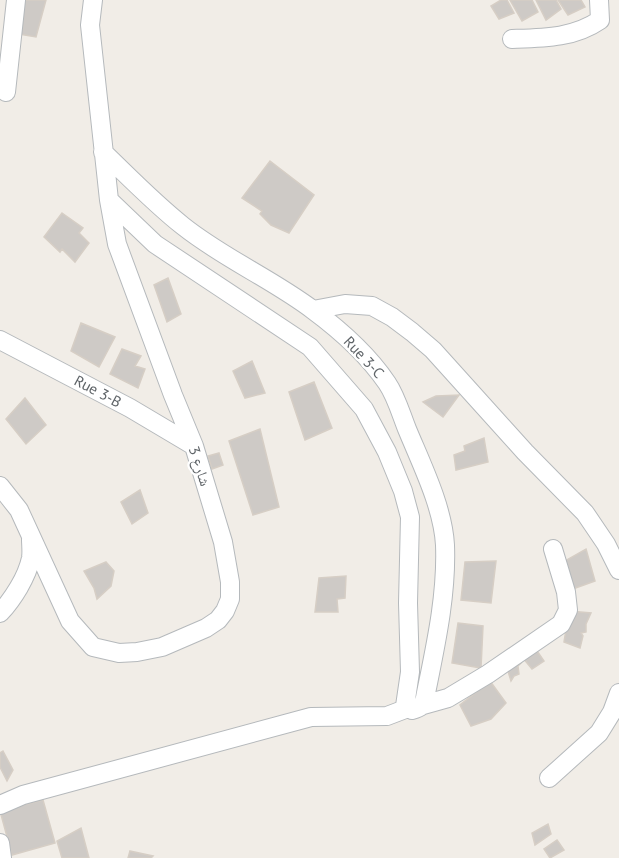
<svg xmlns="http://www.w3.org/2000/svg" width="619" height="858" font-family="'PT Sans','Noto Naskh Arabic',sans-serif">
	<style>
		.building { fill: #cecac6; stroke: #d6cec5; stroke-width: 1.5 }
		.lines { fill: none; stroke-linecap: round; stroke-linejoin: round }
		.minor-casing { stroke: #b5b9bc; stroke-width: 20 }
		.minor { stroke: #fff; stroke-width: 18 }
		.labels { text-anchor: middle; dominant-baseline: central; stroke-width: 4.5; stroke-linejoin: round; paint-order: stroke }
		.street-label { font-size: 15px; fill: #5f6468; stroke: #fff }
	</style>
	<rect width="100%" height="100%" fill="#f1ede7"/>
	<!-- building -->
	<path class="building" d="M25 0H46L36 37 18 34Z
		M501 0H507L514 13 499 19 491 6Z
		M510 0H532L538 12 522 21Z
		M536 0H556L561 9 546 20Z
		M558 0H581L585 7 568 15Z
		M270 161 314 195 289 233 271 225 260 214 262 211 242 198Z
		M62 213 83 228 79 233 89 243 75 262 62 249 60 252 44 237Z
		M168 278 181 314 167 322 154 285Z
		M81 323 115 337 99 367 71 351Z
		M122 349 141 356 135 366 145 369 138 388 110 374Z
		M252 361 265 393 245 398 233 371Z
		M314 382 332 428 305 440 289 392Z
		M459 395 443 417 423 402 436 396Z
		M25 398 46 425 26 444 6 419Z
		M260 429 279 507 253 515 229 441Z
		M484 438 488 462 456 470 454 455 465 451 464 446Z
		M219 453 223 465 212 469 208 456Z
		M140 490 148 513 132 524 121 502Z
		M586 549 595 581 570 590 563 562Z
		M496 561 491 603 461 600 465 562Z
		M106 562 114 571 111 586 97 599 94 588 84 571Z
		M346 576 345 598 337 599 338 612H315L319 578Z
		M569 611 591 613 586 624V632L581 633 583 636 580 648 564 642Z
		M458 623 483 626 481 668 452 663Z
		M535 648 544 661 532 669 523 658Z
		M515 662 521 663 518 666 519 674 514 676 511 681 507 668Z
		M490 681 506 703 491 719 471 726 460 705Z
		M3 751 13 770 7 781 0 767V753Z
		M43 800 55 843 12 855 0 811Z
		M548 824 551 834 535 845 532 833Z
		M81 828 89 858H62L57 841Z
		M557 840 564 850 550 858 544 849Z
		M130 851 153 856 151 858H128Z"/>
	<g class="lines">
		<!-- minor casing -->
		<g class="minor-casing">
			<path id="minor" d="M512 39C544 38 574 38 600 20L599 0
				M6 92 16 0
				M103 152C129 177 155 204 183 226 223 258 272 279 313 310 340 330 368 355 387 383 396 396 401 414 407 429 421 463 443 507 445 545 447 596 435 648 425 698 423 706 420 708 412 710L405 706 410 672 408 603 410 517 403 491 387 452 364 409 310 347 155 244 109 200
				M313 310 345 304 372 306 392 317 412 332 433 350 525 452 585 513 606 544 619 570
				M0 340 130 408 194 446
				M0 486 19 510 70 621 93 647 119 653 137 652 162 647 206 628 218 620 225 611 230 599V582L223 542 194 446 173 395 117 244 109 200 90 25 93 0
				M0 613C13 599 27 577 31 558 32 552 31 545 31 539
				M423 705 448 698 488 674 561 624 568 610 566 592 553 549
				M549 778 599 733 612 712 619 693
				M0 805 23 795 311 717 387 716 408 708
				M0 843 2 858"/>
		</g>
		<!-- minor -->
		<use href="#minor" class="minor"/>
	</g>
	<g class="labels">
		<!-- street labels -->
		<g class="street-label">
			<text transform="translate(364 357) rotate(47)">Rue 3-C</text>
			<text transform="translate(98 391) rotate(28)">Rue 3-B</text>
			<text transform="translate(200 466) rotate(72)">شارع 3</text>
		</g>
	</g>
</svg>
